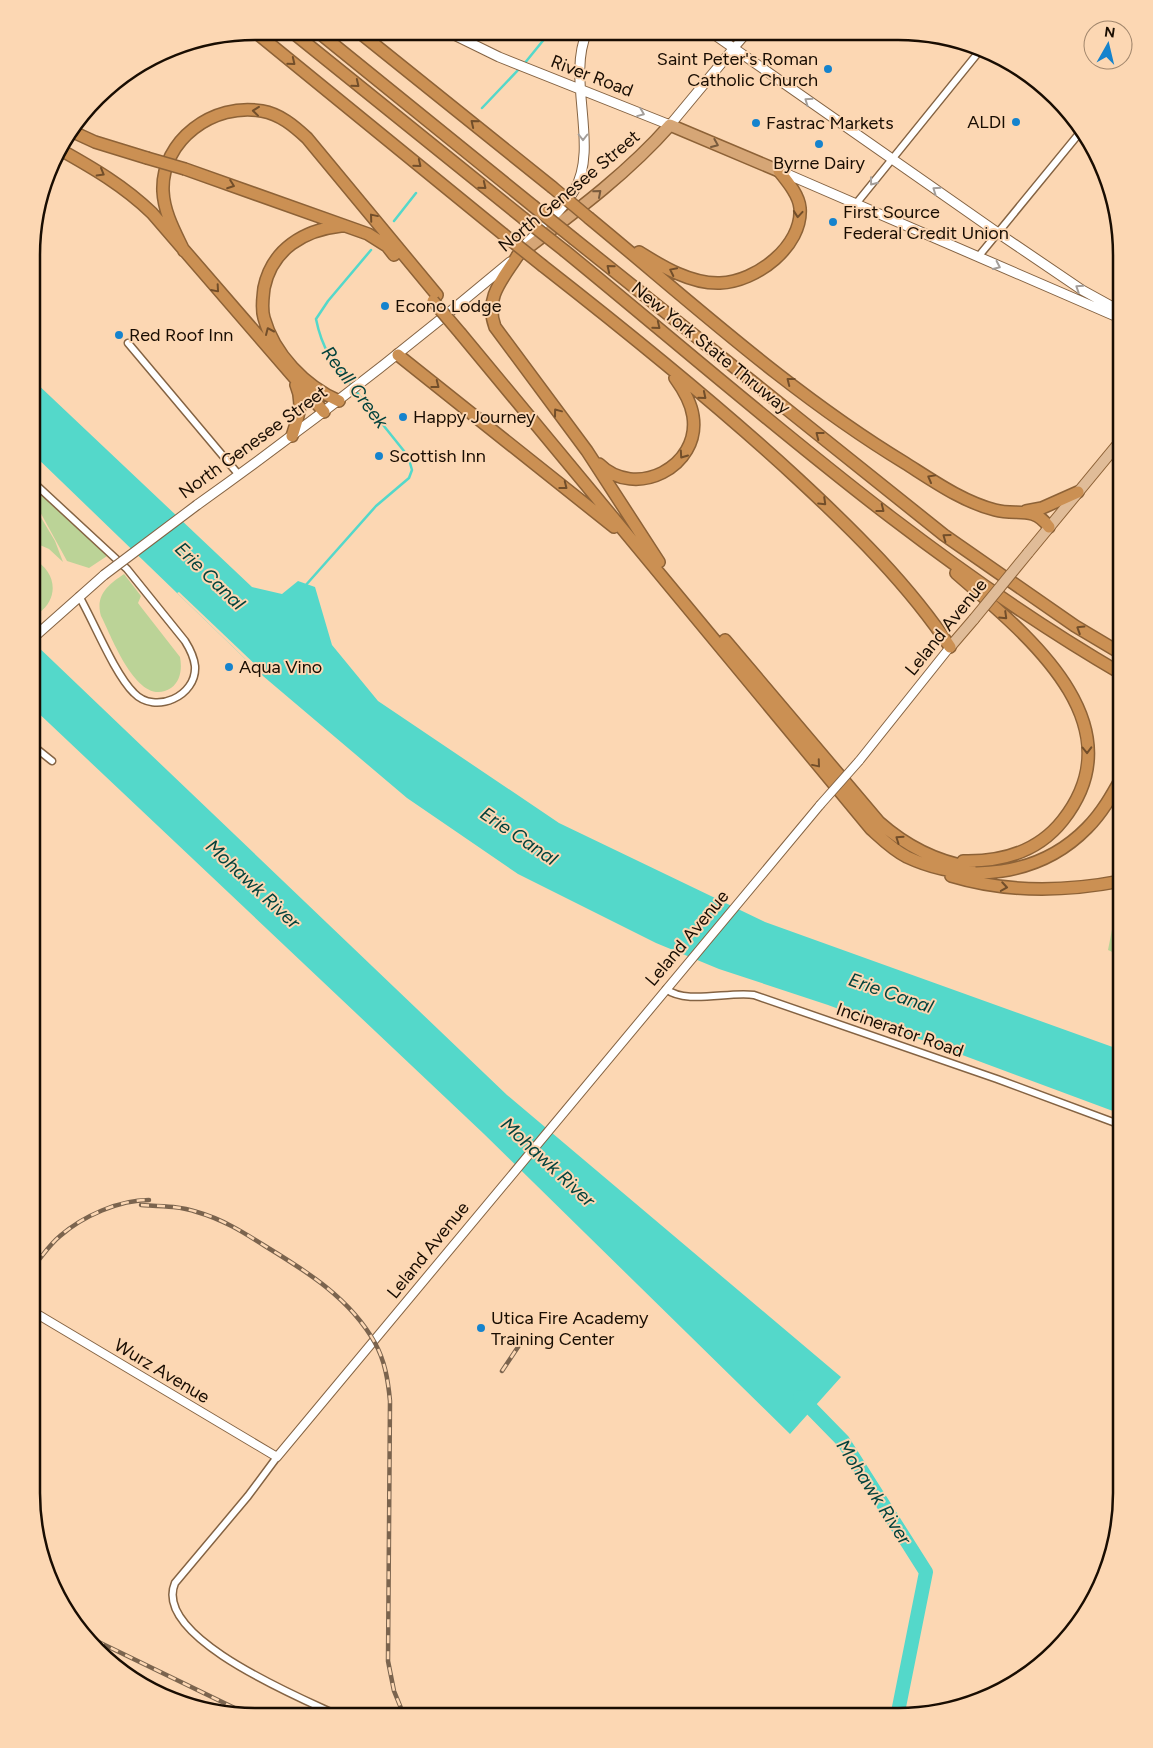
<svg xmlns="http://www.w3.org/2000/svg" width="1153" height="1748" font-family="Figtree,sans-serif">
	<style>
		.green { fill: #bbd397 }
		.water { fill: #54d8ca }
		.pier { fill: #fcd7b3 }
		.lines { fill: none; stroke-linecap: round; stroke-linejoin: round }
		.stream { stroke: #54d8ca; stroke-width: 2.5 }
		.river { stroke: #54d8ca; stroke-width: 14 }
		.minor-casing { stroke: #846343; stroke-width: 9 }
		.tertiary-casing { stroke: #846343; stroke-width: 10 }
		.secondary-casing { stroke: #846343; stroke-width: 11 }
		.primary-casing { stroke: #8d6237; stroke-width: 12 }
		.trunk-casing { stroke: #8d6237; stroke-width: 14 }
		.motorway-casing { stroke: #8d6237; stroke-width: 14 }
		.minor { stroke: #fff; stroke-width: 6 }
		.tertiary { stroke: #fff; stroke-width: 8 }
		.secondary { stroke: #fff; stroke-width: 9 }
		.primary { stroke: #e0bc98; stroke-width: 10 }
		.trunk { stroke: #d6a676; stroke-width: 11 }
		.motorway { stroke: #cb9053; stroke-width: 11 }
		.rail-casing { stroke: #7b644e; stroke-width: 4.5 }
		.rail { stroke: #fcd7b3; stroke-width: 2.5; stroke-dasharray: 8; stroke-linecap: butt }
		.tertiary-bridge-casing { stroke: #846343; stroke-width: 10; stroke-linecap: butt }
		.secondary-bridge-casing { stroke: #846343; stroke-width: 11; stroke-linecap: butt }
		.primary-bridge-casing { stroke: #8d6237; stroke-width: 12; stroke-linecap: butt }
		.motorway-bridge-casing { stroke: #8d6237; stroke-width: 14; stroke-linecap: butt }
		.tertiary-bridge { stroke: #fff; stroke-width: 8 }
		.secondary-bridge { stroke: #fff; stroke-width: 9 }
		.primary-bridge { stroke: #e0bc98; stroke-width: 10 }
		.motorway-bridge { stroke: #cb9053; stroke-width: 11 }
		.oneway { stroke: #724e2a }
		.oneway2 { stroke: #a39e9a }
		.oneway3 { stroke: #785a3c }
		.poi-dot { fill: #1583cd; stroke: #fcd7b3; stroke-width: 2 }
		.labels { text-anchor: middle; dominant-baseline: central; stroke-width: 4; stroke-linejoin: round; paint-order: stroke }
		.poi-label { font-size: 18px; fill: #190d02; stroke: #fcd7b3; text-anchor: start }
		.street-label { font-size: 18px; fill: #190d02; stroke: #fcd7b3 }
		.water-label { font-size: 19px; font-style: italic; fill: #03423c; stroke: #fcd7b3 }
		.rim { fill: none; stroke: #190d02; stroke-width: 2.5 }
	</style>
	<rect width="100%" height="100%" fill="#fcd7b3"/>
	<!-- green -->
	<path class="green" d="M33 487 107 556 89 568 67 561 33 499Z
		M33 504 55 541 63 562 49 549 33 542Z
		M33 559C56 571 60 597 39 613L33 610Z
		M124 574 141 596 138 603 141 607 180 657C182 668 181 681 171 688 138 710 112 637 101 616 95 595 108 585 124 574Z
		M1121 903V956L1108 950 1117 904Z"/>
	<!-- water -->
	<path class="water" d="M33 380 252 587 282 594 298 581 315 587 332 645 378 701 559 823 765 922 1121 1050V1114L828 1005 719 969 656 943 518 874 407 798 263 676 33 454Z
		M33 642 507 1095 841 1377 790 1434 484 1134 32 707Z"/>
	<!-- pier -->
	<path class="pier" d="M179 592 263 672 261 674 177 593Z"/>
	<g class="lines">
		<!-- stream -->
		<path class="stream" d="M524 64 550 32
			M482 108 520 68
			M394 221 416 193
			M352 386C333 363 322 349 316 319L328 301 371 250
			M305 586 376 506 409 478 412 470 408 456 355 390"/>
		<!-- river -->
		<path class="river" d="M800 1397 843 1441 926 1572 897 1717"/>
		<!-- minor casing -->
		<g class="minor-casing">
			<path id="minor" d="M855 205 982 48
				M978 257 1082 130
				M128 343 239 475
				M33 482 127 569 185 641C190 649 194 657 195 666 197 696 155 715 134 693 114 673 94 622 79 596
				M32 745 52 761
				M666 989C686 1005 729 991 754 995L997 1079 1121 1125
				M277 1457 248 1496 175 1583C152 1637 299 1697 337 1715"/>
		</g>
		<!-- tertiary casing -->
		<g class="tertiary-casing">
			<path id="tertiary" d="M734 48 747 33
				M859 761 950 647
				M32 1311 277 1457 820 805"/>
		</g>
		<!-- secondary casing -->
		<g class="secondary-casing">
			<path id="secondary" d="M448 32 499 57 670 125 734 48
				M712 33 998 233 1082 290 1122 312
				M780 171 1122 319
				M525 245C541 228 562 211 574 191 600 147 566 79 587 32
				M197 505C305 428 409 347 510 262
				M33 638 104 575"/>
		</g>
		<!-- primary casing -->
		<g class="primary-casing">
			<path id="primary" d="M1028 553 1122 439
				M950 647 974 619"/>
		</g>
		<!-- trunk casing -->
		<g class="trunk-casing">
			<path id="trunk" d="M518 255C571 215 626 175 670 125L779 171"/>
		</g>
		<!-- motorway casing -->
		<g class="motorway-casing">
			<path id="motorway" d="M254 31 503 234
				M291 31 523 218
				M317 31 533 206
				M359 32 552 187
				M71 131 95 142 147 158
				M59 149C93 168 124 186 152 213L324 412
				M185 169 368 234 387 246 394 255
				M589 218C691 302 791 394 905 463 932 480 963 502 995 510 1017 516 1033 505 1049 527
				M574 239 944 535 1075 626 1122 654
				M184 251C175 232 164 213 163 191 161 140 214 102 262 111 280 114 294 126 307 138L437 295
				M565 251C745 398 920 557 1122 674
				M639 252C663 267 691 284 720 283 756 282 803 246 800 208 799 195 787 181 779 171
				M518 255C503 279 484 297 495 327L587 451 659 562
				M543 266C630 334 717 404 798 479 853 530 909 585 950 647
				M461 334 871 829C882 839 893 850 907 857 967 885 1040 876 1087 828 1102 813 1112 795 1122 777
				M398 355 614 527
				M339 401C305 386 274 354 264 318 261 308 263 298 264 288 272 249 304 230 341 226
				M292 436C298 418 304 403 296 385
				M599 464C635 500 701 467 693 416 691 402 683 389 675 378
				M1026 511 1042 508 1078 492
				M956 573C1023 632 1140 722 1063 820 1038 852 1002 862 963 861
				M725 640 879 822C906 846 935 861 970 867
				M951 876C1007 893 1064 892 1121 881"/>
		</g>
		<!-- minor -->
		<use href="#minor" class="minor"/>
		<!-- tertiary -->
		<use href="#tertiary" class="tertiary"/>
		<!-- secondary -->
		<use href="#secondary" class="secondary"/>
		<!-- primary -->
		<use href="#primary" class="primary"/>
		<!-- trunk -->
		<use href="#trunk" class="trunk"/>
		<!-- motorway -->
		<use href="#motorway" class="motorway"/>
		<!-- rail casing -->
		<g class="rail-casing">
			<path id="rail" d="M141 1205C160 1206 179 1206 197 1212 222 1219 243 1232 265 1246 306 1271 350 1298 375 1343 385 1361 388 1380 390 1401L388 1661 394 1691 403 1713
				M32 1268C41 1258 49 1245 60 1236 83 1216 119 1200 149 1200
				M502 1371 522 1341
				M82 1634 249 1715"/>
		</g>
		<!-- rail -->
		<use href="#rail" class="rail"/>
		<!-- tertiary-bridge casing -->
		<g class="tertiary-bridge-casing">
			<path id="tertiary-bridge" d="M820 805 859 761"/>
		</g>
		<!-- secondary-bridge casing -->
		<g class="secondary-bridge-casing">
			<path id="secondary-bridge" d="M104 575 197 505"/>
		</g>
		<!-- primary-bridge casing -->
		<g class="primary-bridge-casing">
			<path id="primary-bridge" d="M974 619 1028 553"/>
		</g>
		<!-- motorway-bridge casing -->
		<g class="motorway-bridge-casing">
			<path id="motorway-bridge" d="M147 158 185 169
				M552 187 589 218
				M533 206 574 239
				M523 218 565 251
				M503 234 543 266
				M433 301 461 334"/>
		</g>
		<!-- tertiary-bridge -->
		<use href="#tertiary-bridge" class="tertiary-bridge"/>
		<!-- secondary-bridge -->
		<use href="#secondary-bridge" class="secondary-bridge"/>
		<!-- primary-bridge -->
		<use href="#primary-bridge" class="primary-bridge"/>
		<!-- motorway-bridge -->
		<use href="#motorway-bridge" class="motorway-bridge"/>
	</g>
	<!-- one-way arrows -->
	<defs><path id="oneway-chevron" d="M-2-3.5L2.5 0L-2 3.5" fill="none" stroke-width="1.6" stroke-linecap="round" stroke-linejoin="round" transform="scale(1.25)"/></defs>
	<g class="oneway">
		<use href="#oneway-chevron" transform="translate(292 62) rotate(39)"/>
		<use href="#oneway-chevron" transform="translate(356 84) rotate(39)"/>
		<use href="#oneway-chevron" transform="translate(256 111) rotate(-174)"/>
		<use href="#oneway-chevron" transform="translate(474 123) rotate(-141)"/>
		<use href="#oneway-chevron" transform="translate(418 164) rotate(39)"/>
		<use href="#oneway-chevron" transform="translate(101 173) rotate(30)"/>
		<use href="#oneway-chevron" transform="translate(231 185) rotate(20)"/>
		<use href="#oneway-chevron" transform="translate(483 186) rotate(39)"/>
		<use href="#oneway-chevron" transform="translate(798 214) rotate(95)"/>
		<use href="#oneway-chevron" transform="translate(373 217) rotate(-130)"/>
		<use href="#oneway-chevron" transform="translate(610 268) rotate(-141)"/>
		<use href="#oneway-chevron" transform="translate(673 271) rotate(-154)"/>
		<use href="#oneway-chevron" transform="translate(216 289) rotate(49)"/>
		<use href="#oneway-chevron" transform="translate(657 326) rotate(39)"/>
		<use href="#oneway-chevron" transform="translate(269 331) rotate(-114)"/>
		<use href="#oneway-chevron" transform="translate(790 381) rotate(-142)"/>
		<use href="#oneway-chevron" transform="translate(436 385) rotate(38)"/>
		<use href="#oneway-chevron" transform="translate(703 396) rotate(40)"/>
		<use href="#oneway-chevron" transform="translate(557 412) rotate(-127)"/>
		<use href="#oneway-chevron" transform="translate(819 435) rotate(-142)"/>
		<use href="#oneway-chevron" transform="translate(683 455) rotate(125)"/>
		<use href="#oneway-chevron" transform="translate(931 478) rotate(-151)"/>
		<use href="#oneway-chevron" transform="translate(564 486) rotate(38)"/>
		<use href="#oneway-chevron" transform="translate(823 502) rotate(44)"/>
		<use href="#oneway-chevron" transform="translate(881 509) rotate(38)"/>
		<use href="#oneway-chevron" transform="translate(946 537) rotate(-144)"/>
		<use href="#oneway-chevron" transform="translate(1004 616) rotate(44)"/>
		<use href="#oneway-chevron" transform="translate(1080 629) rotate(-148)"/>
		<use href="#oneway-chevron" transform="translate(1087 750) rotate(89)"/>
		<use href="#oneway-chevron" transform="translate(817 764) rotate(50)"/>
		<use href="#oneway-chevron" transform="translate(899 839) rotate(-145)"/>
		<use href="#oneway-chevron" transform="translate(1004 887) rotate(9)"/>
	</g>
	<g class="oneway2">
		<use href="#oneway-chevron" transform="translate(808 101) rotate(-145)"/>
		<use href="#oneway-chevron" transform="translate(641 113) rotate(22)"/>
		<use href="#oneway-chevron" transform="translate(583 137) rotate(90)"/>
		<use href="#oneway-chevron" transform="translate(873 182) rotate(128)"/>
		<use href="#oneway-chevron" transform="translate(936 190) rotate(-145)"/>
		<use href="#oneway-chevron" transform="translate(997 266) rotate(25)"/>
		<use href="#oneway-chevron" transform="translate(1079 288) rotate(-147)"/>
	</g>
	<g class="oneway3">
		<use href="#oneway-chevron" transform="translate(715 144) rotate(23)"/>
		<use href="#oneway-chevron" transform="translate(598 193) rotate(-41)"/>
	</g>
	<!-- markers -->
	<g class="poi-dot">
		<circle cx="828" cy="69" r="5"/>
		<circle cx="1016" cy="122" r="5"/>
		<circle cx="756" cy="123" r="5"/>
		<circle cx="819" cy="144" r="5"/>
		<circle cx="833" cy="222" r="5"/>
		<circle cx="385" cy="306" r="5"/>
		<circle cx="119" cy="335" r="5"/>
		<circle cx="403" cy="417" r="5"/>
		<circle cx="379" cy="456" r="5"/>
		<circle cx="229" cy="667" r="5"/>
		<circle cx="481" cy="1328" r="5"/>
	</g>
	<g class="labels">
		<!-- poi labels -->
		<g class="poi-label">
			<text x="818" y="59" text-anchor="end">Saint Peter's Roman<tspan x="818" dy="21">Catholic Church</tspan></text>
			<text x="1006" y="122" text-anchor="end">ALDI</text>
			<text x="766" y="123">Fastrac Markets</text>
			<text x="819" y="163" text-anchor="middle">Byrne Dairy</text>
			<text x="843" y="212">First Source<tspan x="843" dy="21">Federal Credit Union</tspan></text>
			<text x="395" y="306">Econo Lodge</text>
			<text x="129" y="335">Red Roof Inn</text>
			<text x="413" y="417">Happy Journey</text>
			<text x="389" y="456">Scottish Inn</text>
			<text x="239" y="667">Aqua Vino</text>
			<text x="491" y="1318">Utica Fire Academy<tspan x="491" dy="21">Training Center</tspan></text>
		</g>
		<!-- street labels -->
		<g class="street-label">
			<text transform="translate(592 76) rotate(21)">River Road</text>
			<text transform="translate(569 191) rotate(-40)">North Genesee Street</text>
			<text transform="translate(711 348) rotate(39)">New York State Thruway</text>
			<text transform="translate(253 442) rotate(-36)">North Genesee Street</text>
			<text transform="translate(946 627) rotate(-51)">Leland Avenue</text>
			<text transform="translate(687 938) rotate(-50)">Leland Avenue</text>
			<text transform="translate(900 1030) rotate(19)">Incinerator Road</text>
			<text transform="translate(428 1250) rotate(-51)">Leland Avenue</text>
			<text transform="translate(162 1371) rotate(31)">Wurz Avenue</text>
		</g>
		<!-- water labels -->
		<g class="water-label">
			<text transform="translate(355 387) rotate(53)">Reall Creek</text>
			<text transform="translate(210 576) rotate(44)">Erie Canal</text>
			<text transform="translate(519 836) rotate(34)">Erie Canal</text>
			<text transform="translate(253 884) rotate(43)">Mohawk River</text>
			<text transform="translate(891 993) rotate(19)">Erie Canal</text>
			<text transform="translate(548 1162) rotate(43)">Mohawk River</text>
			<text transform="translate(874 1492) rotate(57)">Mohawk River</text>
		</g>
	</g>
	<!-- crop -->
	<path d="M0 0H1153V1748H0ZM255 40H898A215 215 0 0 1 1113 255V1493A215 215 0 0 1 898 1708H255A215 215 0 0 1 40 1493V255A215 215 0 0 1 255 40Z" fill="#fcd7b3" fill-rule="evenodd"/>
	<path class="rim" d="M255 40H898A215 215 0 0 1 1113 255V1493A215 215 0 0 1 898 1708H255A215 215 0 0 1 40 1493V255A215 215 0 0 1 255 40Z"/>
	<!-- north arrow -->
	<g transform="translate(1108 45) rotate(8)"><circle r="24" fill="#fcd7b3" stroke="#a1866c"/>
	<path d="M0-4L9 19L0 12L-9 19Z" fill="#1583cd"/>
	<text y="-8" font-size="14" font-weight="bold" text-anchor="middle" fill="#190d02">N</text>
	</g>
</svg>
